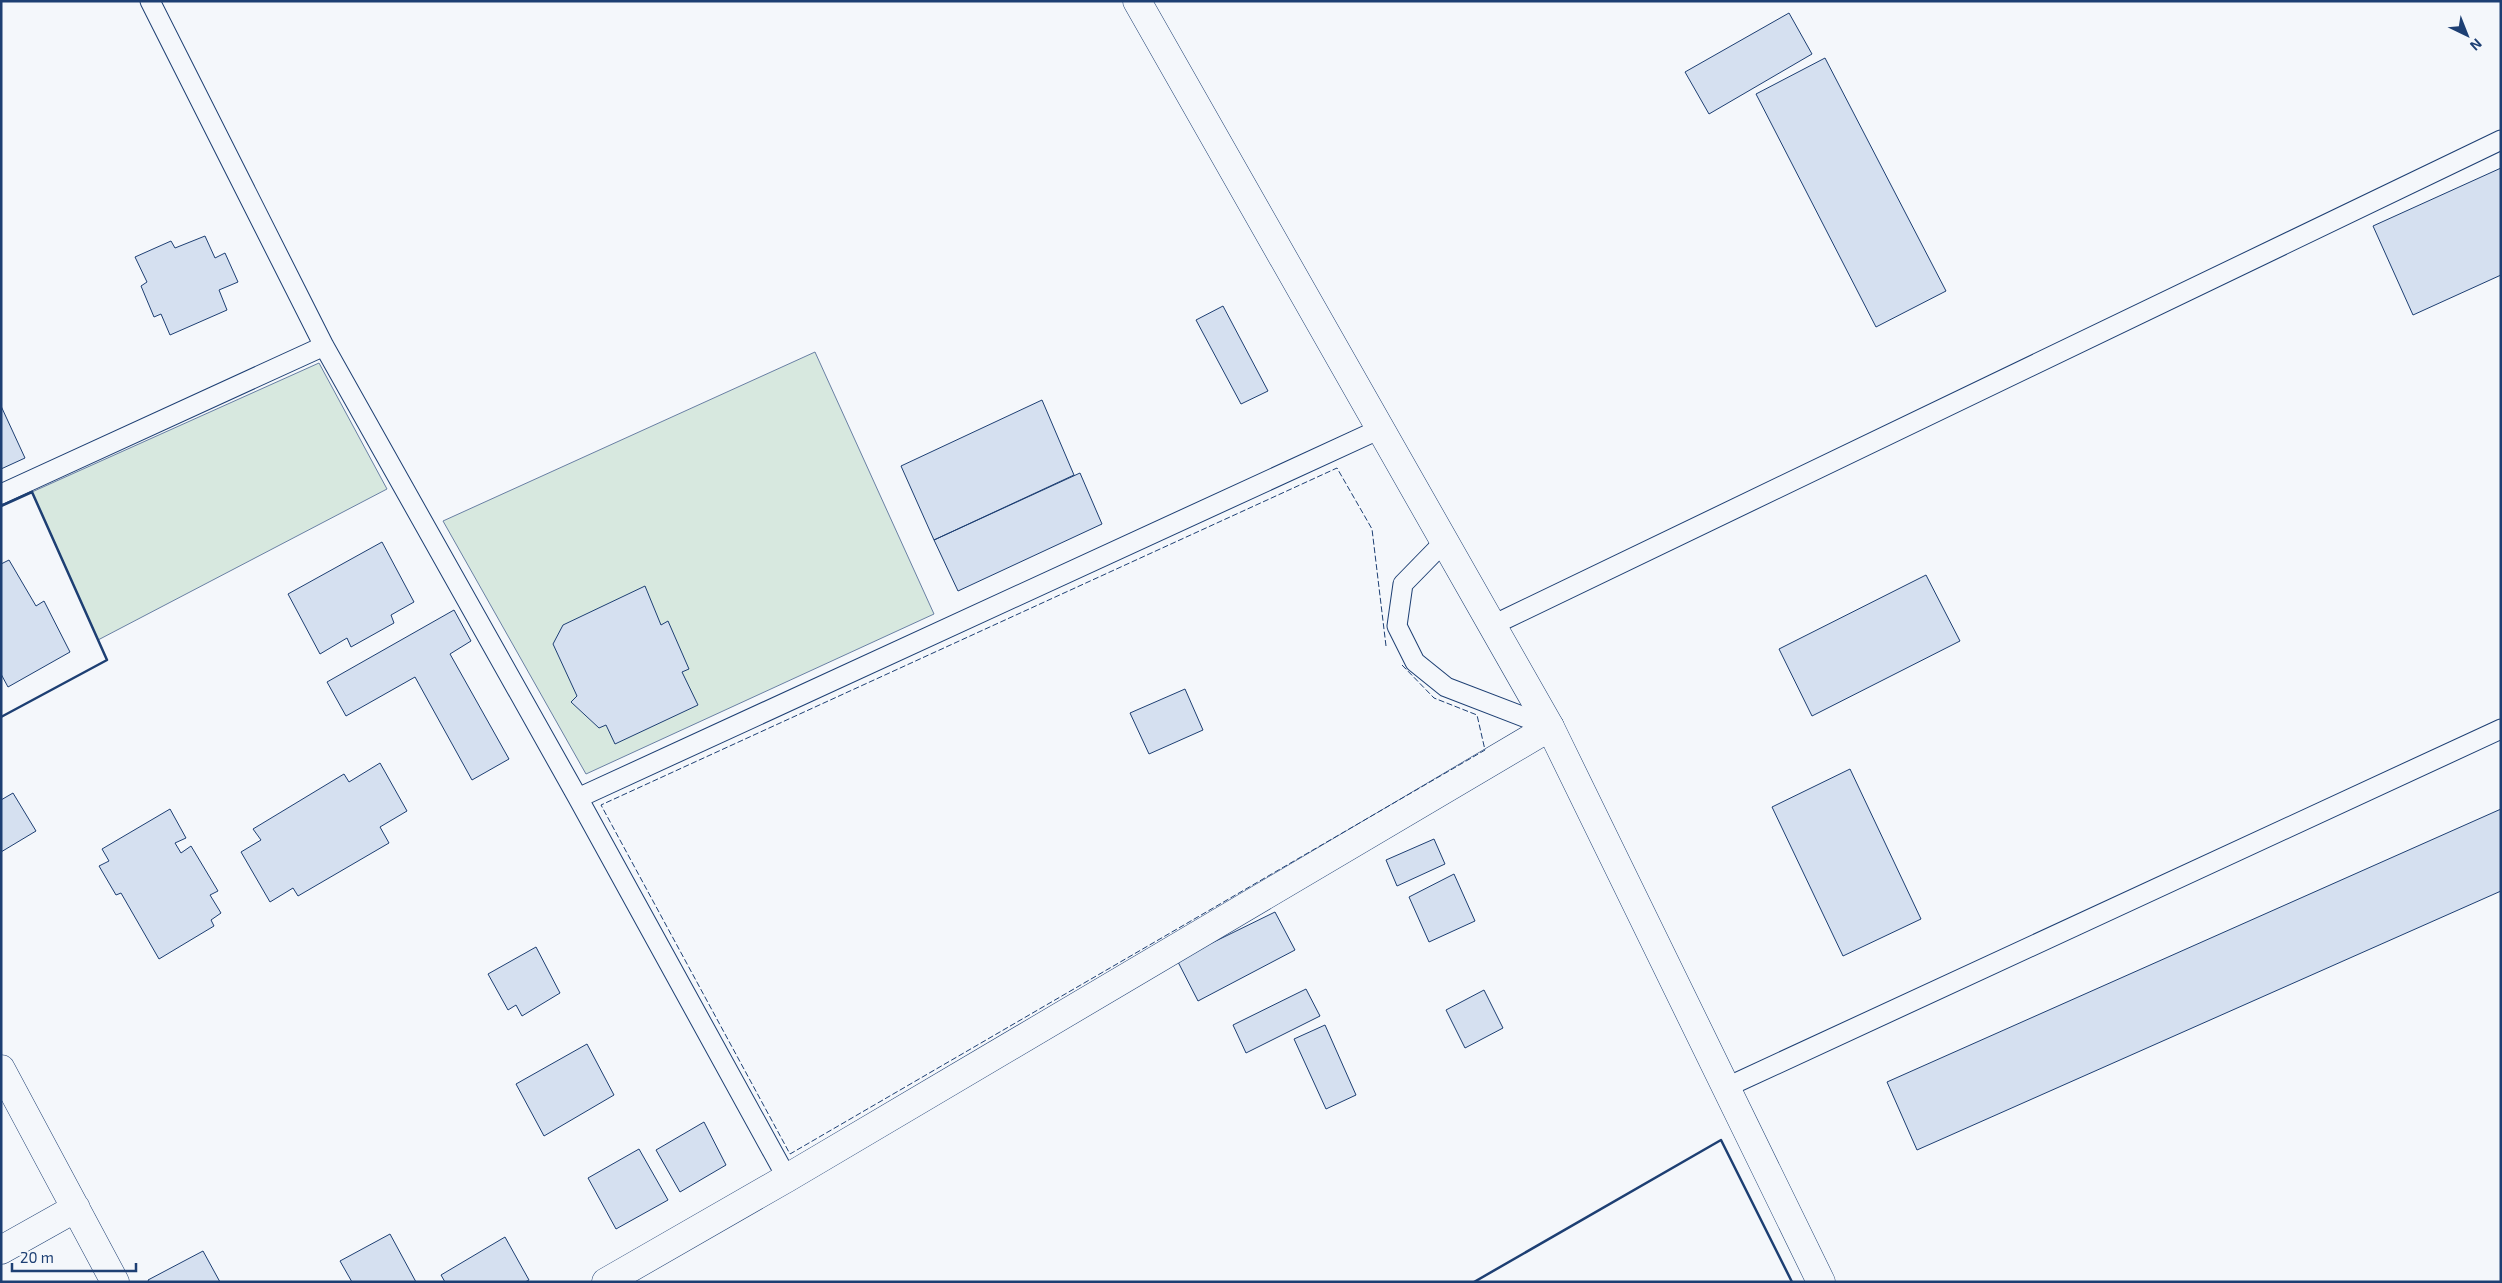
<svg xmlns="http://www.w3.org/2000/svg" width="2502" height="1283" font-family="'Exo 2',sans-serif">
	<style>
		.green { fill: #d7e8df; stroke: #687fa3 }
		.building { fill: #d5e0f0; stroke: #1d3f73 }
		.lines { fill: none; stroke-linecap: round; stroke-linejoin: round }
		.service-casing { stroke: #1d3f73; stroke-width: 21 }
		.minor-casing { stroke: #1d3f73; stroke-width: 29 }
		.tertiary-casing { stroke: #1d3f73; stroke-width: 29 }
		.service { stroke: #f4f7fb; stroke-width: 19 }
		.minor { stroke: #f4f7fb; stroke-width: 28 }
		.tertiary { stroke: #f4f7fb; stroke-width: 28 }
		.fence { stroke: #1d3f73; stroke-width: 1; stroke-dasharray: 6 2.5; stroke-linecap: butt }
		.wall { stroke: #1d3f73; stroke-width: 2.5 }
	</style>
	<rect width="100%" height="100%" fill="#f4f7fb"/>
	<!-- green -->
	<path class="green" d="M815 352 934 614 586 774 443 521Z
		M319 363 387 489 98 640 32 492Z"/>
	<!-- building -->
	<path class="building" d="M1789 13 1812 54 1709 114 1685 72Z
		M1825 58 1946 291 1876 327 1756 94Z
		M2501 168V275L2413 315 2373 226Z
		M205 236 215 258 225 253 238 282 219 290 227 310 170 335 161 314 154 317 141 286 147 282 135 257 171 241 175 248Z
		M1223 306 1268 391 1241 404 1196 320Z
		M1042 400 1074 475 934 540 901 466Z
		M1 406 25 458 1 469Z
		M1080 473 1102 524 958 591 934 540Z
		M382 542 414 602 391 615 394 623 351 647 347 638 320 654 288 594Z
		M9 560 36 606 44 601 70 652 8 687 1 674V564Z
		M1926 575 1960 641 1812 716 1779 649Z
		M645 586 661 625 668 621 689 669 682 672 698 705 615 744 606 725 599 728 571 702 577 696 553 644 563 625Z
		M454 610 471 641 450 654 509 759 472 780 415 677 346 716 327 682Z
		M1185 689 1203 730 1149 754 1130 713Z
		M380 763 407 811 380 827 389 843 298 896 293 888 270 902 241 852 261 840 253 829 344 774 349 782Z
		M1850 769 1921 919 1843 956 1772 807Z
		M13 793 36 831 1 852V800Z
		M170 809 186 838 175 843 181 853 191 846 218 891 210 895 221 913 211 920 214 926 159 959 121 893 116 895 99 866 109 861 102 849Z
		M2501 809V891L1917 1150 1887 1082Z
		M1434 839 1445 864 1397 886 1386 860Z
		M1454 874 1475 921 1429 942 1409 897Z
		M1275 912 1295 950 1198 1001 1177 960Z
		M536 947 560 993 522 1016 516 1005 508 1010 488 974Z
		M1306 989 1320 1016 1246 1053 1233 1025Z
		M1484 990 1503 1028 1465 1048 1446 1010Z
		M1325 1025 1356 1095 1326 1109 1294 1039Z
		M587 1044 614 1095 544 1136 516 1084Z
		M704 1122 726 1165 680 1192 656 1150Z
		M639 1149 668 1200 616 1229 588 1178Z
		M390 1234 416 1282H352L340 1261Z
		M505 1237 529 1280 525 1282H445L441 1275Z
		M203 1251 220 1282H149L148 1280Z"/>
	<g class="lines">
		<!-- service casing -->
		<g class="service-casing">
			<path id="service" d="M150 1 324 346 578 798 787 1178
				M1 494 324 346
				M1444 542 1403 584 1397 626 1415 662 1446 687 1550 727
				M1493 625 2501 140
				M578 798 1380 429
				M1727 1087 2501 729"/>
		</g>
		<!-- minor casing -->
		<g class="minor-casing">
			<path id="minor" d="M1 1069 115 1282
				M1 1250 76 1208
				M606 1282 787 1178 1550 727"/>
		</g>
		<!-- tertiary casing -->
		<g class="tertiary-casing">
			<path id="tertiary" d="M1137 1 1550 727 1821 1282"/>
		</g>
		<!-- service -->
		<use href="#service" class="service"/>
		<!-- minor -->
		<use href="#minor" class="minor"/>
		<!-- tertiary -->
		<use href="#tertiary" class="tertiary"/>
		<!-- fence -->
		<path class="fence" d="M1386 646 1372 529 1337 468 601 805 790 1154 1485 750 1477 715 1434 698 1402 665"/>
		<!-- wall -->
		<path class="wall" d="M1 506 32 492 107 660 1 717
			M1474 1282 1721 1140 1792 1282"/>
	</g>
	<!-- border -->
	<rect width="2502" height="1283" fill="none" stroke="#1d3f73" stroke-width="5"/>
	<!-- north arrow -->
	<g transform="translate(2467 35) rotate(137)" stroke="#f4f7fb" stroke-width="4" paint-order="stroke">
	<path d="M0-4L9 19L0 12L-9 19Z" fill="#1d3f73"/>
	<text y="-8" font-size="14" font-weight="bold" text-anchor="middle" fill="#1d3f73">N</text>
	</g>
	<!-- scale -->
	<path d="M12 1263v8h124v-8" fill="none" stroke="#1d3f73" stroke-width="2.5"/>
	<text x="20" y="1263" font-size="15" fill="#1d3f73" stroke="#f4f7fb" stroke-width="4" paint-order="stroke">20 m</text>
</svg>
